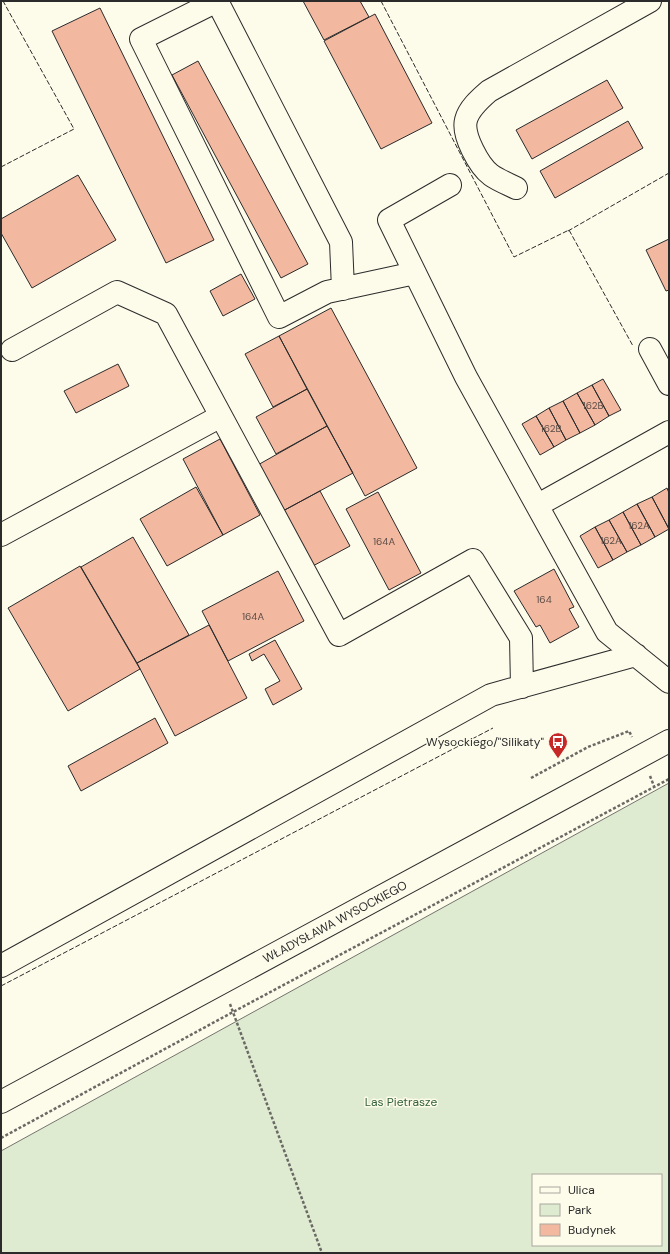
<svg xmlns="http://www.w3.org/2000/svg" width="670" height="1254" font-family="'DM Sans',sans-serif">
	<style>
		.green { fill: #deebd1; stroke: #74746e; fill-rule: evenodd }
		.building { fill: #f2b8a0; stroke: #2b2b2b }
		.lines { fill: none; stroke-linecap: round; stroke-linejoin: round }
		.minor-casing { stroke: #2b2b2b; stroke-width: 24 }
		.major-casing { stroke: #2b2b2b; stroke-width: 24 }
		.path { stroke: #6a6964; stroke-width: 2.5; stroke-dasharray: 3 2; stroke-linecap: butt }
		.minor { stroke: #fdfbea; stroke-width: 22 }
		.major { stroke: #fdfbea; stroke-width: 22 }
		.fence { stroke: #2b2b2b; stroke-width: 1; stroke-dasharray: 5 2; stroke-linecap: butt }
		.labels { text-anchor: middle; dominant-baseline: central; stroke-width: 3; stroke-linejoin: round; paint-order: stroke }
		.number-label { font-size: 10px; fill: #5d4e48 }
		.poi-label { font-size: 12px; fill: #2b2b2b; stroke: #fdfbea; text-anchor: end }
		.street-label { font-size: 12px; fill: #2b2b2b; stroke: #fdfbea }
		.park-label { font-size: 12px; fill: #34623c; stroke: #fdfbea }
	</style>
	<rect width="100%" height="100%" fill="#fdfbea"/>
	<!-- green -->
	<path class="green" d="M669 783V1253H1V1151ZM533 1175H661V1245H533Z"/>
	<!-- building -->
	<path class="building" d="M303 1H360L369 17 324 40Z
		M100 8 214 240 166 263 52 31Z
		M375 14 432 123 381 149 324 41Z
		M198 61 308 264 281 278 172 75Z
		M607 80 623 108 532 159 516 130Z
		M628 121 643 148 555 198 540 171Z
		M78 175 116 240 32 288 1 233V219Z
		M669 239V290L666 291 646 250Z
		M241 274 255 299 223 316 210 291Z
		M331 308 417 468 365 496 279 336Z
		M279 336 307 389 273 407 245 354Z
		M118 364 129 386 76 413 64 391Z
		M603 379 621 410 609 416 592 385Z
		M592 385 609 416 595 425 577 393Z
		M307 389 327 426 276 454 256 417Z
		M577 393 595 425 580 433 563 401Z
		M563 401 580 433 566 440 549 408Z
		M549 408 566 440 554 447 536 416Z
		M536 416 554 447 540 455 522 424Z
		M327 426 353 473 281 512 256 466Z
		M220 439 260 515 223 535 183 459Z
		M196 487 223 535 167 566 140 519Z
		M667 488 669 493V529L652 497Z
		M320 491 350 546 311 567 281 512Z
		M378 492 421 573 389 590 346 509Z
		M652 497 669 529 655 537 637 504Z
		M637 504 655 537 641 545 623 512Z
		M623 512 641 545 627 552 609 520Z
		M609 520 627 552 613 560 595 527Z
		M595 527 613 560 598 568 580 536Z
		M133 537 189 635 137 663 81 567Z
		M80 566 140 669 68 711 8 608Z
		M554 569 574 607 569 609 579 627 550 643 540 625 536 627 514 591Z
		M278 571 304 621 228 661 202 611Z
		M209 625 247 698 175 736 137 663Z
		M275 640 302 689 273 705 265 689 280 681 264 654 252 661 249 654Z
		M155 718 168 743 81 791 68 766Z"/>
	<g class="lines">
		<!-- minor casing -->
		<g class="minor-casing">
			<path id="minor" d="M217 1 141 39 279 317 327 292 415 273
				M217 1 341 242 343 289
				M450 185 389 220 466 377 607 632 669 682
				M516 188C508 184 498 180 491 175 479 166 462 135 466 120 469 108 481 98 489 91L650 1
				M650 349 669 384
				M12 350 117 292 166 314 339 635 473 560 521 638 522 687
				M538 505 669 432
				M1 535 221 416
				M1 966 491 695 636 655"/>
		</g>
		<!-- major casing -->
		<g class="major-casing">
			<path id="major" d="M1 1102 669 741"/>
		</g>
		<!-- path -->
		<path class="path" d="M650 776 654 786
			M531 778 588 747 629 731 632 737
			M230 1004 322 1253
			M1 1138 233 1012 669 779"/>
		<!-- minor -->
		<use href="#minor" class="minor"/>
		<!-- major -->
		<use href="#major" class="major"/>
		<!-- fence -->
		<path class="fence" d="M381 1 514 257 569 230 633 346
			M1 167 74 129 3 1
			M568 231 669 173
			M1 986 493 728"/>
	</g>
	<!-- icons -->
	<defs>
		<g id="bus-pin" transform="scale(1)"><path d="M0 17L-7.5 6A9.5 9.5 0 1 1 7.5 6Z" fill="#c62828" stroke="#fdfbea"/><path d="M-5-6H5V4H4V6H2V4H-2V6H-4V4H-5ZM-3.5-4V0h7V-4ZM-3.5 1.2v1.5H-2V1.2ZM2 1.2v1.5H3.5V1.2Z" fill="#fff"/></g>
	</defs>
	<g fill-rule="evenodd">
		<use href="#bus-pin" x="558" y="742"/>
	</g>
	<g class="labels">
		<!-- number labels -->
		<g class="number-label">
			<text x="593" y="405">162B</text>
			<text x="551" y="428">162B</text>
			<text x="639" y="525">162A</text>
			<text x="611" y="540">162A</text>
			<text x="384" y="541">164A</text>
			<text x="544" y="599">164</text>
			<text x="253" y="616">164A</text>
		</g>
		<!-- poi labels -->
		<g class="poi-label">
			<text x="544" y="742">Wysockiego/"Silikaty"</text>
		</g>
		<!-- street labels -->
		<g class="street-label">
			<text transform="translate(335 922) rotate(-28)">WŁADYSŁAWA WYSOCKIEGO</text>
		</g>
		<!-- park labels -->
		<g class="park-label">
			<text x="401" y="1102">Las Pietrasze</text>
		</g>
	</g>
	<!-- border -->
	<rect width="670" height="1254" fill="none" stroke="#2b2b2b" stroke-width="4"/>
	<!-- legend -->
	<rect x="532" y="1174" width="130" height="72" fill="#fdfbea" stroke="#a9a89e"/>
	<rect x="540" y="1187" width="20" height="6" fill="#fdfbea" stroke="#a9a89e"/>
	<text x="568" y="1194" font-size="12" fill="#2b2b2b">Ulica</text>
	<rect x="540" y="1204" width="20" height="12" fill="#deebd1" stroke="#a9a89e"/>
	<text x="568" y="1214" font-size="12" fill="#2b2b2b">Park</text>
	<rect x="540" y="1224" width="20" height="12" fill="#f2b8a0" stroke="#a9a89e"/>
	<text x="568" y="1234" font-size="12" fill="#2b2b2b">Budynek</text>
</svg>
